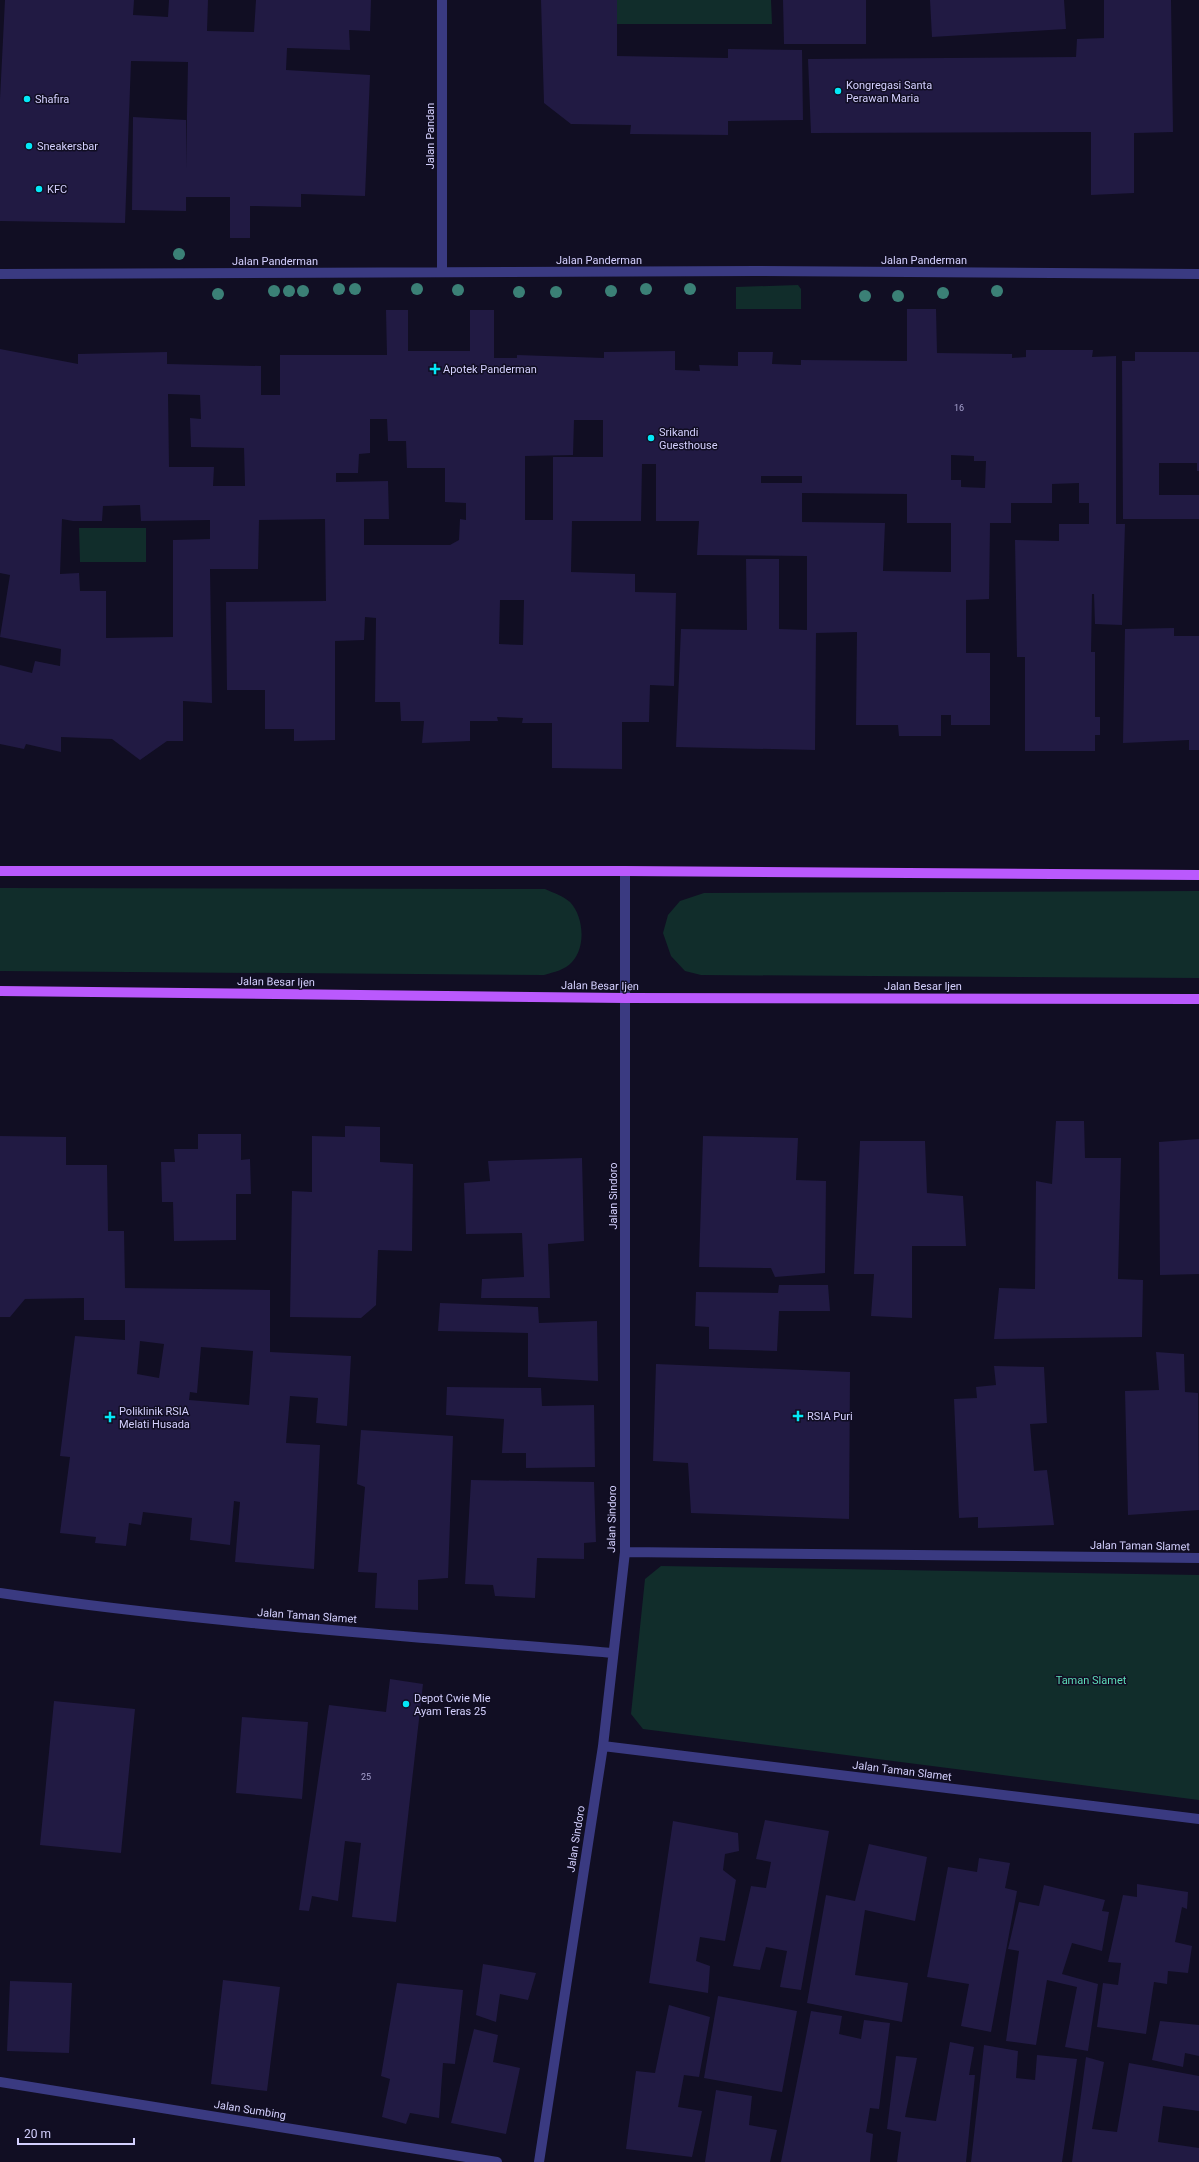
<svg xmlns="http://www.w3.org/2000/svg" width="1199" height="2162" font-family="Roboto,sans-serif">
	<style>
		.green { fill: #112d2b }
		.building { fill: #211a43; fill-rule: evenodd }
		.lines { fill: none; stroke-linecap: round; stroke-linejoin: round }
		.street { stroke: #3a3a81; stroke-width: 10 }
		.primary { stroke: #ba59fd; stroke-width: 10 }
		.tree { fill: #3b8076 }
		.poi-dot { fill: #04e8f7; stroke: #110e23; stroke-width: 1.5 }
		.labels { text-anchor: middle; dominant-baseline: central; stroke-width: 3; stroke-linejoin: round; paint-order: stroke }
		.number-label { font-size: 9px; fill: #a7a2cf }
		.poi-label { font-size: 11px; fill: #d4d0fe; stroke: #110e23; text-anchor: start }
		.street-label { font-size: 11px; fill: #d4d0fe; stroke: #110e23 }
		.park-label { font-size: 11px; fill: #5dddb9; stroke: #110e23 }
	</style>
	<rect width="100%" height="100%" fill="#110e23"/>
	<!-- green -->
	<path class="green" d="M616 0H771L772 24H617Z
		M798 285 801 289V309H736V287Z
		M79 528H146V562H80Z
		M0 888 545 889C554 893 563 896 570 902 584 917 586 947 572 962 565 970 554 972 544 975L0 971Z
		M1199 891V978L701 975 685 971 671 956 663 933 668 915 680 901 704 893Z
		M661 1566 1199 1575V1800L643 1729 631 1714 645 1579Z"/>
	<!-- building -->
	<path class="building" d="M5 0H134L133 15 168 17 169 0H208L207 31 254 32 256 0H371L370 31 349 30 350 50 287 48 286 70 370 75 365 196 301 194V207L250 206V238H230V197H186V211L132 210 133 117 186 120V168L188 62 131 61 125 223 0 221V99Z
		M541 0H617V56L728 58V49L802 50 803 120 728 121V135L630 134 631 125 571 124 544 103Z
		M783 0H866V44H784Z
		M930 0H1064L1066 29 932 37Z
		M1104 0H1171L1173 132 1134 133V193L1091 195V132L811 133 808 59 1076 57 1077 39 1104 38Z
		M907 309H936L937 353 1012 354V358L1026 357V350H1093L1092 357 1116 356V524H1125L1122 625 1095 624 1094 594H1092L1091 652H1095V717H1100V735H1095V751H1025V657H1017L1015 540 1059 541V524H1089V503H1079V483L1052 484V503H1011V523H990L989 599 966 600V653H990V725H951V715H941V736H899L898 725H856L857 632 816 633 815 750 676 747 681 629 747 630 746 559H779V629L807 630V556L697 555 699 521H656V464H642L641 521H572L571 572 635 574V592L676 593 674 686 650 685 649 722H622V769L552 768V723H522L523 718 497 717 498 721H470V741L422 743 424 721H401L400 702H375L376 618 365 617 364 640 335 641V740L294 741V729H265V690H227L226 602 326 601 325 519 259 520 258 569H210L212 703 183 701V741H167L140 760 112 739 61 737V752L26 744 24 749 0 744V665L32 673 35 661 60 666 61 649 0 637 10 575 0 573V349L78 364V354L167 352V364L261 366V395H280V355H387L386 310H408V351H470V310H494V358H517V355L604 358V352L675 351V370L700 371 699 365 738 366V352H773L772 364 801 365V360L907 361ZM168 394 200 395 201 419 190 418 191 447 244 448 245 486H213L214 467H169ZM370 419H387L388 441H406L407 468H445V502L466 503V520L460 519 459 540 450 545H364V519H389L388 481 336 482V473H358L359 454 370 453ZM574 420H603V457H553V520H525V456L573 455ZM951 455 974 456V461H986L985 488 961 487V480H951ZM761 476H802V483H761ZM802 493 907 494V523H951V572L883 571 885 523 802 522ZM140 505 141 521 210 520V539L173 540V637L106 638V591H80L79 573 60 574 62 519 73 521H102L103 506ZM500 600H524L523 645 499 644Z
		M1135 352H1199V471H1197V463H1159V495H1199V519H1123L1122 361H1135Z
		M1174 628V636H1199V750H1189V740L1123 743 1125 629Z
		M1056 1121H1084L1085 1158H1121L1118 1279 1143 1280 1142 1337 994 1339 999 1288 1035 1289 1036 1181 1052 1184Z
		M345 1126 380 1127V1162L413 1164 412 1251 378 1250 376 1305 361 1318 290 1317 292 1191 312 1192V1136L345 1137Z
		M198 1134H241V1160L250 1159 251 1194H236V1240L174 1241 173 1202H162L161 1162H175L174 1149H198Z
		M0 1136 66 1137V1165H107L108 1231H124L125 1288 270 1290V1352L351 1356 347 1426 316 1423 318 1398 290 1396 286 1443 320 1445 314 1569 235 1562 240 1502 234 1501 230 1545 190 1540 192 1518 143 1512 141 1525 129 1523 126 1546 95 1543 96 1537 60 1533 70 1457 60 1456 75 1336 125 1340V1320H84V1298L25 1299 10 1317H0ZM140 1341 164 1344 159 1378 137 1374ZM201 1347 253 1351 249 1405 189 1400 190 1392 197 1393Z
		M703 1136 798 1138 796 1180 826 1181 825 1273 775 1277 771 1268 699 1267Z
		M1199 1139V1274L1160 1275 1159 1142Z
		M860 1141H925L927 1193 963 1196 966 1246H912V1318L871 1316 874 1274H854Z
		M582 1158 584 1241 548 1244 550 1298H481L482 1279 524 1277 522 1233 466 1234 464 1183 490 1181 488 1161Z
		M779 1285H828L830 1311H779L777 1351 709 1349V1327L695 1326 696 1292 778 1293Z
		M440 1303 538 1307 539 1323 597 1321 598 1381 528 1377V1333L438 1331Z
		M1156 1352 1184 1354 1185 1392 1198 1393 1199 1510 1128 1515 1125 1391 1159 1390Z
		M656 1364 850 1372 849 1519 691 1513 688 1463 653 1461Z
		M994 1366 1044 1367 1047 1423 1030 1424 1034 1471 1047 1470 1054 1525 978 1528V1517L959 1518 954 1399 977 1398 976 1387 996 1385Z
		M447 1387 541 1388 542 1406 594 1405 595 1467 526 1468V1453H502L504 1419 446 1415Z
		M361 1430 453 1436 448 1578 418 1580V1610L375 1608 377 1573 358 1572 365 1487 357 1484Z
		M471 1480 594 1482 596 1542 584 1543V1559L537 1558 535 1598 495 1596 493 1585 465 1584Z
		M390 1679 423 1684 396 1922 352 1917 361 1843 345 1841 338 1901 312 1896 309 1911 299 1910 329 1705 386 1712Z
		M54 1701 135 1709 121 1853 40 1845Z
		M242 1717 308 1722 302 1799 236 1793Z
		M765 1820 829 1831 801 1990 780 1987 787 1951 766 1947 760 1970 733 1966 751 1886 766 1888 771 1862 756 1859Z
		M673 1821 738 1833 739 1851 725 1854 723 1870 736 1880 725 1941 700 1937 696 1961 710 1966 708 1993 649 1983Z
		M869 1844 927 1857 915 1921 865 1910 855 1975 908 1983 902 2022 807 2003 826 1895 855 1901Z
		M979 1858 1010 1863 1005 1888 1017 1891 991 2032 961 2026 969 1984 927 1977 948 1867 977 1872Z
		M1137 1884 1188 1892 1187 1909 1182 1907 1175 1942 1192 1946 1188 1973 1168 1971 1167 1984 1154 1982 1146 2034 1097 2027 1103 1983 1118 1985 1121 1963 1108 1962 1123 1895 1137 1897Z
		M1044 1885 1105 1900 1102 1911 1109 1912 1102 1951 1072 1943 1062 1974 1098 1984 1088 2051 1065 2047 1077 1987 1047 1980 1036 2045 1006 2041 1019 1951 1008 1949 1019 1902 1039 1906Z
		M483 1964 536 1973 528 2000 500 1994 496 2022 476 2015Z
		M223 1980 280 1987 267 2091 211 2084Z
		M10 1981 72 1983 69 2053 7 2051Z
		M397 1983 463 1990 455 2064 443 2063 439 2118 410 2113 406 2124 382 2117 390 2079 381 2076Z
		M718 1996 797 2011 782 2092 704 2078Z
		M669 2005 710 2017 699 2077 684 2075 678 2107 702 2111 692 2157 626 2149 636 2071 655 2073Z
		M811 2011 842 2016 839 2034 861 2039 864 2020 890 2023 879 2109 870 2108 866 2132 873 2134 870 2162H781Z
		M1160 2021 1199 2025V2056L1185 2053 1183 2067 1152 2060Z
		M474 2029 498 2035 493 2062 520 2068 506 2134 451 2123Z
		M950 2042 974 2047 969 2075H975L966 2162H897L901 2132 887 2129 896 2056 917 2058 905 2117 936 2121Z
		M984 2045 1018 2051 1016 2078 1035 2080 1037 2055 1077 2059 1062 2162H971Z
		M1086 2057 1104 2062 1092 2129 1117 2132 1129 2063 1199 2076V2111L1163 2106 1158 2142 1199 2148V2162H1072Z
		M716 2090 752 2096 749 2125 777 2130 770 2162H705Z"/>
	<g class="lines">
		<!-- street -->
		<path class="street" d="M442 272V0
			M0 274 757 271 1199 274
			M625 1552 1199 1558
			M0 1593C203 1623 408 1636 612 1653
			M603 1746 1199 1819
			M0 2082 497 2162
			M539 2162 603 1746 625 1552V871"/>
		<!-- primary -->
		<path class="primary" d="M0 871H625L1199 875
			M0 991 625 998 1199 999"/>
	</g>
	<!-- trees -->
	<g class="tree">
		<circle cx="179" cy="254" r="6"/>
		<circle cx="339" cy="289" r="6"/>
		<circle cx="355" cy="289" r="6"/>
		<circle cx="417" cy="289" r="6"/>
		<circle cx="646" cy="289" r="6"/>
		<circle cx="690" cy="289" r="6"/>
		<circle cx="458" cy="290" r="6"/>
		<circle cx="274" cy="291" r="6"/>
		<circle cx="289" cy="291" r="6"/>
		<circle cx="303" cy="291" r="6"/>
		<circle cx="611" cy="291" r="6"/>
		<circle cx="997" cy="291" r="6"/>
		<circle cx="519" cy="292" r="6"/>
		<circle cx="556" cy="292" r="6"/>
		<circle cx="943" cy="293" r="6"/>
		<circle cx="218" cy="294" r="6"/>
		<circle cx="865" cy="296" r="6"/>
		<circle cx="898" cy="296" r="6"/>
	</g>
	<!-- markers -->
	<g class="poi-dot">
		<circle cx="838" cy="91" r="4"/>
		<circle cx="27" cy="99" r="4"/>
		<circle cx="29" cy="146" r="4"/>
		<circle cx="39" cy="189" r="4"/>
		<path d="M433 363h4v4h4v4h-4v4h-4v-4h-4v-4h4z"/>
		<circle cx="651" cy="438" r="4"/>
		<path d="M796 1410h4v4h4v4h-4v4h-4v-4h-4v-4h4z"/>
		<path d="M108 1411h4v4h4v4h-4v4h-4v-4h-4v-4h4z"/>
		<circle cx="406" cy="1704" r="4"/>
	</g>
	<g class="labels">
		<!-- number labels -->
		<g class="number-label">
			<text x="959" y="408">16</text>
			<text x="366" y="1777">25</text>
		</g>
		<!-- poi labels -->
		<g class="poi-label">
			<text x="846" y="85">Kongregasi Santa<tspan x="846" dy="13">Perawan Maria</tspan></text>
			<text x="35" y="99">Shafira</text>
			<text x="37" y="146">Sneakersbar</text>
			<text x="47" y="189">KFC</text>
			<text x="443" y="369">Apotek Panderman</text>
			<text x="659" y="432">Srikandi<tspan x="659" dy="13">Guesthouse</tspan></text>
			<text x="119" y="1411">Poliklinik RSIA<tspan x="119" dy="13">Melati Husada</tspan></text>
			<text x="807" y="1416">RSIA Puri</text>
			<text x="414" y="1698">Depot Cwie Mie<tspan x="414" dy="13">Ayam Teras 25</tspan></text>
		</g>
		<!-- street labels -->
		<g class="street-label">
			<text transform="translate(430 136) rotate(-90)">Jalan Pandan</text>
			<text x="599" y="260">Jalan Panderman</text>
			<text x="924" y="260">Jalan Panderman</text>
			<text x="275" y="261">Jalan Panderman</text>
			<text transform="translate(276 982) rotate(1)">Jalan Besar Ijen</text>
			<text transform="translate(600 986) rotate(1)">Jalan Besar Ijen</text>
			<text x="923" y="986">Jalan Besar Ijen</text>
			<text transform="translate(613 1196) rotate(-90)">Jalan Sindoro</text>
			<text transform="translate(612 1519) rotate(-89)">Jalan Sindoro</text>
			<text transform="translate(1140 1546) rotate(1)">Jalan Taman Slamet</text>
			<text transform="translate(307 1616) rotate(4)">Jalan Taman Slamet</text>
			<text transform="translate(902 1771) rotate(7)">Jalan Taman Slamet</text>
			<text transform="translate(576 1839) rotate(-81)">Jalan Sindoro</text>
			<text transform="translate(250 2110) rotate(9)">Jalan Sumbing</text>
		</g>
		<!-- park labels -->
		<g class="park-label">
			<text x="1091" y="1680">Taman Slamet</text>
		</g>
	</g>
	<!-- scale -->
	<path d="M18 2138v6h116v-6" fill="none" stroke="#d4d0fe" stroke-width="2"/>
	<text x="24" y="2138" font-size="12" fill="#d4d0fe" stroke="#110e23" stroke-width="3" paint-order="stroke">20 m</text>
</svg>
